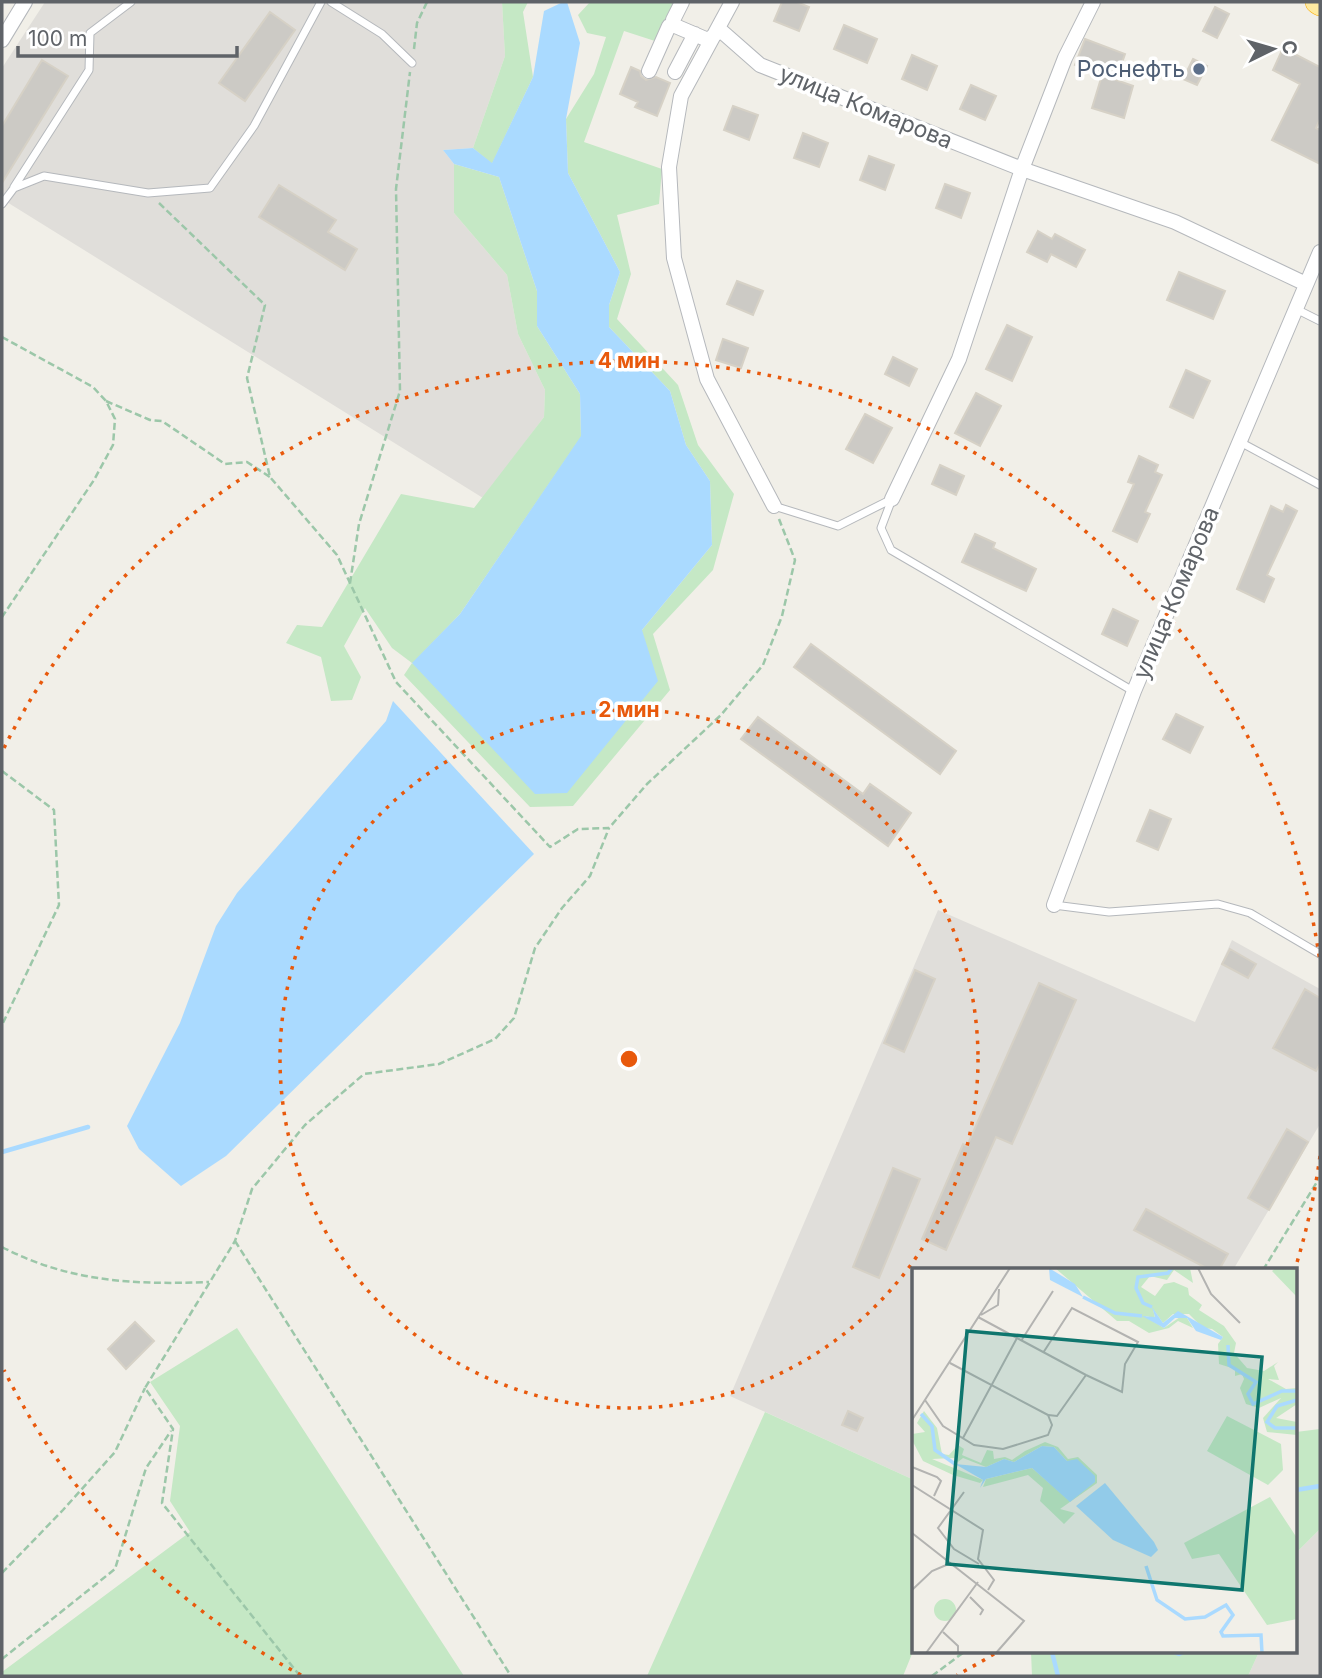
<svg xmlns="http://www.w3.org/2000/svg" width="1322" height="1678" font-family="Inter,sans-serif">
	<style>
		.industrial { fill: #e0deda }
		.green { fill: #c5e8c5 }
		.water { fill: #aadaff }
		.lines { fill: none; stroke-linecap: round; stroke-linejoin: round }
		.stream { stroke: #aadaff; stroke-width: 4.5 }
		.building { fill: #cccac5; stroke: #d6d1c6; stroke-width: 2 }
		.service-casing { stroke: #b5b8bc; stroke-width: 9 }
		.minor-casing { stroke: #b5b8bc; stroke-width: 16 }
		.trunk-casing { stroke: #f9ab00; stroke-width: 24 }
		.path { stroke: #9cc7a9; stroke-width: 2.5; stroke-dasharray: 7 3.5; stroke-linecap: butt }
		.service { stroke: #fff; stroke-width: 7 }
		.minor { stroke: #fff; stroke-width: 14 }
		.trunk { stroke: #feeaa1; stroke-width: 23 }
		.ring { fill: none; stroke: #e8590c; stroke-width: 3.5; stroke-dasharray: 3.5 7 }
		.service-dot { fill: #5c6f8a; stroke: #fff; stroke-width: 2.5 }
		.labels { text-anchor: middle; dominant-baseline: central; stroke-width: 7; stroke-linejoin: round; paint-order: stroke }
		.service-label { font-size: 23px; fill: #4e5e75; stroke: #fff; text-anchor: end }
		.street-label { font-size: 23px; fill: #5f6368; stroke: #fff }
		.inset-river { fill: none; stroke: #aadaff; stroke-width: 3.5 }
		.inset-road { fill: none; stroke: #b3b3b1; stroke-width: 2 }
		.view { fill: #0f766e; fill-opacity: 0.15; stroke: #0f766e; stroke-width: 3.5 }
		.inset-edge { fill: none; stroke: #5f6368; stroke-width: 3.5 }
		.centre { fill: #e8590c; stroke: #fff; stroke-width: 3.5 }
		.ring-label { font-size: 21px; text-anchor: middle; font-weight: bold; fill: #e8590c; stroke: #fff; stroke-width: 7; stroke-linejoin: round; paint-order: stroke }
	</style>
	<rect width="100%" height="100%" fill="#f1efe8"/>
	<!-- industrial -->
	<path class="industrial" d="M45 2H502L505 56 473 148 443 150 454 164V213L507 275 518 334 545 390 544 417 483 498 2 199V68Z
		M938 910 1195 1022 1232 940 1320 989V1124L1233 1270H914V1480L730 1396Z
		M1320 1529V1676H1248L1259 1652H1296V1553Z"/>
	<!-- green -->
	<path class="green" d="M502 2H528L523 12 533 77 492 164 473 148 505 56Z
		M590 2 674 3 658 42 624 31 584 142 662 169 659 204 617 215 631 274 617 319 678 385 698 445 734 494 713 570 653 634 670 690 573 806 530 807 404 675 412 663 392 648 365 608 344 646 361 677 352 700 331 701 321 657 286 643 297 625 322 627 401 494 474 508 544 417 545 390 518 334 507 275 454 213V164L499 177 537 291V326L580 394 581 437 460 614 412 664 642 630 712 545 710 481 686 445 670 391 609 327V305L620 272 568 173 566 119 594 74 606 37 587 33 578 15Z
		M237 1328 464 1676H2V1672L190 1532 170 1501 180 1426 150 1382Z
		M765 1412 914 1480V1649L903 1676H647Z
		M1320 1429V1529L1296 1553V1432Z
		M1031 1652H1259L1248 1676H1032Z"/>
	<!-- water -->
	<path class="water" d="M563 2H567L580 43 566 119 568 173 620 272 609 305V327L670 391 686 445 710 481 712 545 642 630 658 681 567 793 535 794 412 663 460 614 581 436 580 394 537 326V291L499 177 454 164 443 150 473 148 492 163 533 77 544 11Z
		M393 701 534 854 226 1156 181 1186 139 1149 127 1126 180 1023 216 926 237 893 386 721Z"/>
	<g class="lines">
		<!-- stream -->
		<path class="stream" d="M2 1152 88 1127
			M1296 1490 1320 1486
			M1052 1652 1058 1676
			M1174 1652 1179 1654 1183 1652"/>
	</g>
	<!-- building -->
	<path class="building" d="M782 2H797L809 7 799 31 774 21Z
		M1215 7 1229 14 1217 38 1203 31Z
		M270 12 295 30 245 101 219 83Z
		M844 25 877 39 867 63 834 49Z
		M1085 39 1125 54 1116 80 1133 86 1124 118 1092 108 1102 75 1075 65Z
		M1283 48 1320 67V119L1316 128 1320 130V164L1272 140 1300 84 1273 70Z
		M912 55 937 66 927 90 902 79Z
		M1193 59 1207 66 1197 85 1183 79Z
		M42 60 68 76 2 183V126Z
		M631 67 640 71 641 76 646 80 656 77 670 83 657 116 635 107 638 102 620 94Z
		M971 85 996 96 985 120 960 109Z
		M733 106 758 115 749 140 724 130Z
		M803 133 828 143 819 167 794 158Z
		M869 156 894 165 885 190 860 180Z
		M945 184 970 193 961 218 936 208Z
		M279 185 336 220 328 232 357 249 345 270 259 217Z
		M1038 231 1052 239 1055 234 1085 250 1076 267 1051 254 1047 262 1027 252Z
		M1179 272 1225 291 1213 319 1167 300Z
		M737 281 763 291 753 315 727 304Z
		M1007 325 1032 337 1012 381 986 369Z
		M723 339 748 348 741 368 716 360Z
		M893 357 917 369 909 386 885 374Z
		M1186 370 1210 381 1193 418 1170 407Z
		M976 393 1001 406 980 446 955 433Z
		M865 414 892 428 873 463 846 449Z
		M1139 456 1158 465 1155 472 1162 475 1145 512 1150 514 1137 542 1113 531 1134 484 1128 482Z
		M940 465 964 476 956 495 932 484Z
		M1286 505 1297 511 1267 575 1274 579 1264 602 1237 589 1271 506 1283 512Z
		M975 534 995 543 993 548 1036 569 1026 591 962 562Z
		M1113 609 1138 621 1127 646 1102 634Z
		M811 644 956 751 940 774 794 667Z
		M1176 714 1203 727 1190 753 1163 739Z
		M758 717 863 794 870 784 911 813 888 846 741 739Z
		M1150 810 1171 819 1158 850 1137 841Z
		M1230 949 1256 964 1248 978 1222 964Z
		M915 970 935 979 904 1052 884 1043Z
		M1039 983 1076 1000 1012 1144 996 1137 946 1250 922 1239 963 1144 967 1146Z
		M1305 989 1320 998V1064L1316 1071 1273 1048Z
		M1287 1129 1308 1142 1269 1210 1248 1198Z
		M893 1168 920 1179 879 1278 853 1267Z
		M1146 1209 1228 1254 1219 1270H1210L1134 1230Z
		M135 1322 154 1341 126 1369 108 1349Z
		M848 1411 863 1418 857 1431 842 1425Z"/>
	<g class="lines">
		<!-- service casing -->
		<g class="service-casing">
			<path id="service" d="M331 2 382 34 412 63
				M14 187 89 70 90 33 131 2
				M2 204 14 188 44 176 148 193 210 188 254 126 321 2
				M1296 309 1320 321
				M1240 442 1320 485
				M774 506 838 526 892 499 881 528 891 550 1133 691
				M1054 905 1109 912 1218 904 1250 913 1320 954"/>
		</g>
		<!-- minor casing -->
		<g class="minor-casing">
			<path id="minor" d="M732 2 681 96 669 167 674 258 707 379 774 506
				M673 25V20L682 2
				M719 29 760 65 1022 169 1175 222 1306 284
				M2 40 25 2
				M649 71 669 26 673 25 708 40 717 33
				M675 72 695 34
				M892 499 959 359 1022 169 1065 58 1093 2
				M1054 905 1134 691 1320 252"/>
		</g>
		<!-- trunk casing -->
		<g class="trunk-casing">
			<path id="trunk" d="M1317 2 1320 4"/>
		</g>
		<!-- path -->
		<path class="path" d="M414 49 417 23 427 2
			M159 203 265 305 247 378 270 477 337 555 396 682 550 847 578 829 609 828 647 784 721 715 763 665 782 616 795 560 779 519
			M2 337 93 387 106 401 115 419 113 445 94 480 2 617
			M106 401 150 420 162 421 225 464 247 462 270 477
			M350 583 359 524 400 391 396 189 410 72
			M2 771 54 810 59 905 2 1025
			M235 1241 511 1676
			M2 1247C69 1282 135 1285 209 1282
			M1263 1270 1320 1177
			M2 1573 63 1510 115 1452 145 1388
			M2 1659 115 1569 146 1468 171 1431
			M300 1676 162 1503 173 1429 145 1388 235 1241 252 1189 305 1125 364 1074 439 1064 495 1039 514 1018 535 948 562 908 590 876 609 828
			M932 1676 964 1652"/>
		<!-- service -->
		<use href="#service" class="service"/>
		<!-- minor -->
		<use href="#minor" class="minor"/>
		<!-- trunk -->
		<use href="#trunk" class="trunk"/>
	</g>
	<!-- distance rings -->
	<g class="ring">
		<circle cx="629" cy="1059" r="349"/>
		<path d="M1320 1156A698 698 0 0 1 1295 1269M994 1654A698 698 0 0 1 957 1675M301 1675A698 698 0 0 1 4 1370M4 748A698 698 0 0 1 1320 962"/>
	</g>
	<!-- markers -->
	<circle class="service-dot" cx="1199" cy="69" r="7"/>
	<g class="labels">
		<!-- service labels -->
		<g class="service-label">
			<text x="1185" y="69">Роснефть</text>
		</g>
		<!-- street labels -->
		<g class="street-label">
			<text transform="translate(866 107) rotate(22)">улица Комарова</text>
			<text transform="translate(1176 593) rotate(-67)">улица Комарова</text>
		</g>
	</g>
	<!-- overview -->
	<g transform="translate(912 1268)">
		<rect width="385" height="385" fill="#f1efe8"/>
		<path d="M143 0H278L281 15 262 2 255 12 238 8 229 19 243 28 252 16 262 14 276 20 277 27 290 37 287 42 312 58 324 75 322 85 335 100 352 103 366 94 362 98 367 112 356 111 374 121 385 120V136L364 150 385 154V167L355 164 351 150 369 130 347 140 334 136 328 120 332 111 330 106 323 108V101L307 96 306 76 311 69 300 61 291 60 277 46H261L251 55 241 41 243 50 233 48 252 60 268 49 275 50 281 60 266 53 257 60 237 65 217 53H205ZM364 0H385V29L360 3ZM12 143 25 160 30 186 37 187 46 177 52 181 50 187 69 195 75 182 81 183 82 191 93 189 100 192 113 183 133 174 146 179 156 191 166 189 185 207V215L148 241 163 245 152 256 128 233 131 220 116 207 71 219 74 211 120 200 158 233 155 193 142 179 130 178 102 194 92 191 74 199 51 190 46 194 42 190 20 191 71 212 68 215 41 207 11 193 0 172V166L13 164 5 155ZM315 148 369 176 371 202 356 217 295 183ZM358 229 385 270V351L355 357 307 286 280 291 272 275ZM22 342a11 11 0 1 1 22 0a11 11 0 1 1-22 0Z" fill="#c5e8c5"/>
		<path d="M137 0 163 16 171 29 138 12ZM240 39 251 55 266 43 311 69 309 72 284 63 275 50H263L252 60 230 48 243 49ZM130 178 142 179 155 193 165 191 183 208V214L158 234 120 200 74 211 68 220 71 212 43 196 74 199 92 191 102 194ZM193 215 242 274 246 282 239 289 201 272 164 238Z" fill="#aadaff"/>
		<path class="inset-river" d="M171 29 203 45 230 48M240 39 231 35 224 20 226 9 256 5 260 0M316 77 317 97 344 114 336 126 341 136 370 123H385M385 132 365 138 355 154 363 160H385M9 146 20 158 23 182 43 196M234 298 245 332 273 351 293 349 314 337 321 347 309 364 311 368 349 367 350 385"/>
		<path class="inset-road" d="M286 0 299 26 328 55M69 47 86 37 87 21M66 49 105 70 174 107 210 124 213 96 226 74 160 40 131 85M109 73 141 23M38 95 136 147M13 132 31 158 62 177 91 181 136 167 140 157 136 147 145 148 174 107M0 152 98 0M51 170 105 70M0 199 25 209 29 213 22 228M0 217 71 262 66 291 82 312 76 322M52 224 26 260 42 281 67 296M0 265 112 353 84 385M0 322 20 303 39 295M58 329 71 342 68 347M31 364 46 378V385M14 385 66 314"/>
		<path class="view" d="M55 63 350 89 330 322 35 296Z"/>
		<rect width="385" height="385" class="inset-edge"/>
	</g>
	<circle cx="629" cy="1059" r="10" class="centre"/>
	<g class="ring-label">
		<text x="629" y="368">4 мин</text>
		<text x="629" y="717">2 мин</text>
	</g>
	<!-- border -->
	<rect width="1322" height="1678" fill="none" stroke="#5f6368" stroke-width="7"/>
	<!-- north arrow -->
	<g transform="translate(1273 49) rotate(85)" stroke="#ffffff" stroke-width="5" paint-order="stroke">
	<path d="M0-5L12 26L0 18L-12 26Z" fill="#5f6368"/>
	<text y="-10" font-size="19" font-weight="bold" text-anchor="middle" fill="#5f6368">С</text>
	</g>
	<!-- scale -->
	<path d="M18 46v10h219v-10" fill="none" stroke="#5f6368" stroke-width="3.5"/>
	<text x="28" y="46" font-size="21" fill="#5f6368" stroke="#ffffff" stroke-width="5" paint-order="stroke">100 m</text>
</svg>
